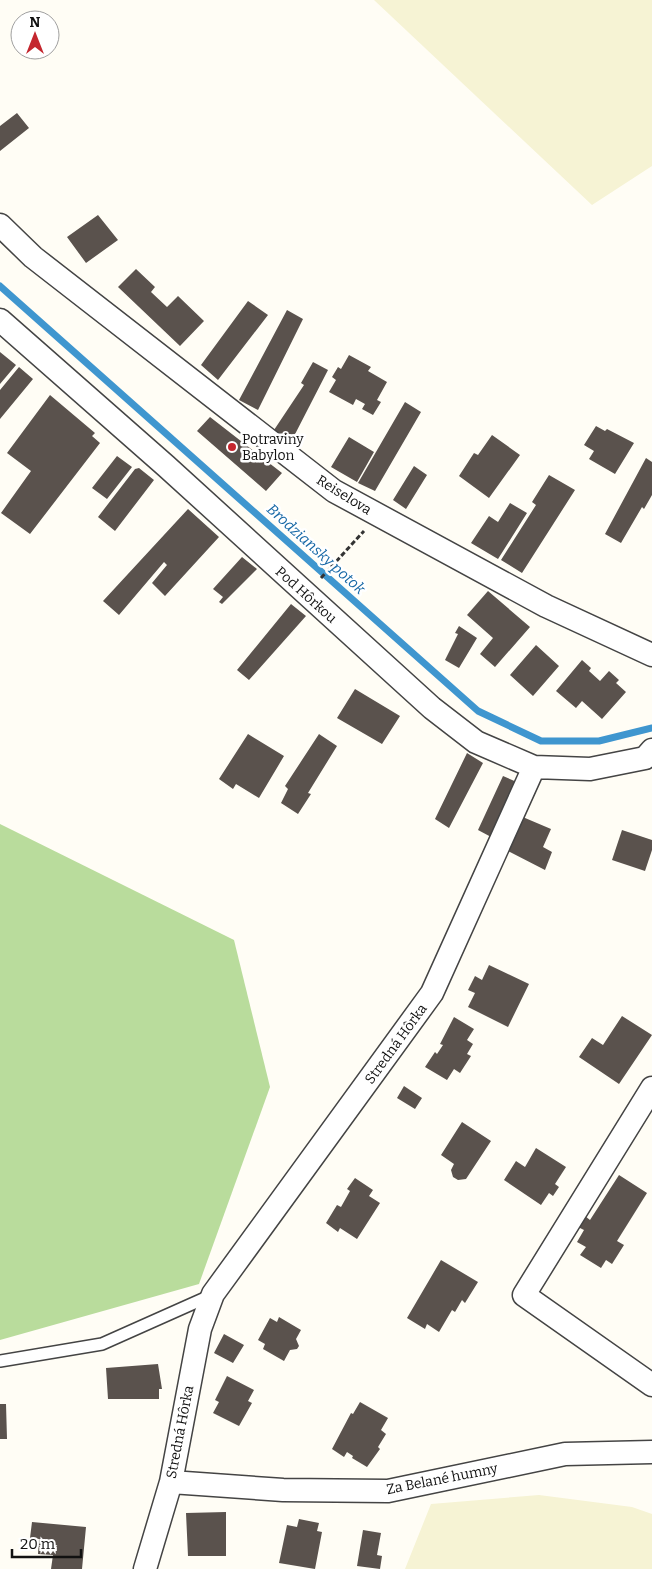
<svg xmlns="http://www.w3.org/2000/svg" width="652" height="1569" font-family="Bitter,serif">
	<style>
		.farmland { fill: #f6f3d4 }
		.forest { fill: #b9dc9c }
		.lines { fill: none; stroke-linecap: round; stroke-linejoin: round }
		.stream { stroke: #3f96cf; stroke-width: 7 }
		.building { fill: #5a524d }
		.lane-casing { stroke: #444; stroke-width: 14 }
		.street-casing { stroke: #444; stroke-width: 25 }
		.path { stroke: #333; stroke-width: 3; stroke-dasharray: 5 2.5; stroke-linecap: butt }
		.lane { stroke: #fff; stroke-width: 11 }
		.street { stroke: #fff; stroke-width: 22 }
		.poi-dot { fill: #c4262e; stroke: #fff; stroke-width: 2 }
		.labels { text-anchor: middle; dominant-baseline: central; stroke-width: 5; stroke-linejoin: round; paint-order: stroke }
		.poi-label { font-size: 14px; fill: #111; stroke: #fff; text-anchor: start }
		.street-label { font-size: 14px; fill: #111; stroke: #fff }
		.water-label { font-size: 15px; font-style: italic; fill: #1768a6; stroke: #fff }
	</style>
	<rect width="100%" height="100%" fill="#fffdf5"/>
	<!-- farmland -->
	<path class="farmland" d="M374 0H652V166L592 205Z
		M539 1495 632 1507 652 1514V1569H405L431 1504Z"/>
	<!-- forest -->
	<path class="forest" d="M0 824 234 940 270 1087 199 1284 0 1340Z"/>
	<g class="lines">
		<!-- stream -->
		<path class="stream" d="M0 286 478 711 541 741H599L652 728"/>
	</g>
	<!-- building -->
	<path class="building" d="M17 113 29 128 0 151V126Z
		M98 215 118 240 86 263 67 237Z
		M136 269 155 287 151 292 167 307 178 296 204 321 180 346 118 287Z
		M248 301 268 315 218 380 201 365Z
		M287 310 303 319 258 410 239 400Z
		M0 352 16 365 0 384Z
		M349 355 371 367 368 371 387 382 377 400 381 402 373 415 362 409 365 404 356 399 353 405 329 392 336 380 332 377 338 367 341 369Z
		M313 362 328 370 291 442 274 430 304 385 301 383Z
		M19 367 33 379 0 419V390Z
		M50 395 95 433 92 436 100 443 30 534 1 513 31 471 7 453Z
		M405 402 421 412 375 491 358 483Z
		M210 417 282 473 266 491 197 431Z
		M596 426 605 431 607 429 634 443 615 474 589 459 594 451 584 445Z
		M492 435 520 455 489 498 459 476 474 453 478 455Z
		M349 437 374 452 357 482 331 467Z
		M117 456 132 467 107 499 92 488Z
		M646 458 652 462V495L644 509 642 507 621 543 605 534Z
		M414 466 427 475 406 509 393 500Z
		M139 468 154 480 115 531 98 517 135 469Z
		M549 475 575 490 522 573 501 560 536 505 532 502Z
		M510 503 527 513 498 559 471 543 489 516 498 522Z
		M188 509 219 537 165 596 152 583 167 565 164 562 119 615 103 601Z
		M242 557 257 569 222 604 219 602 223 597 213 589Z
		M488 591 530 627 495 667 480 654 493 638 467 615Z
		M291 604 306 616 249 680 237 670Z
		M459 626 477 638 459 668 445 660 458 634 455 633Z
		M536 645 559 666 533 696 510 675Z
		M582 660 591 668 589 671 600 681 609 671 619 680 616 683 626 692 602 719 582 701 576 708 556 691Z
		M355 689 400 716 382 744 337 718Z
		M248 734 284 756 259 798 236 784 233 789 219 779Z
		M319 734 337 746 308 793 311 794 298 814 281 803 288 789 285 786Z
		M467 753 483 763 449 828 435 819Z
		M503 776 519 783 493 838 478 830Z
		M518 815 551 829 543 847 552 852 545 870 502 848Z
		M622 830 652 840V850L645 871 612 860Z
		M489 965 529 984 508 1027 468 1007 475 993 468 990 475 976 482 980Z
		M622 1016 652 1035 619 1084 579 1057 592 1038 603 1045Z
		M454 1017 474 1029 467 1040 473 1044 467 1054 471 1056 460 1073 454 1069 447 1080 425 1067 435 1052 437 1054 443 1045 440 1044Z
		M404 1086 422 1098 415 1109 397 1098Z
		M462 1122 491 1141 466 1179 458 1180 453 1177 451 1170 454 1164 441 1155Z
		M536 1148 566 1167 555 1184 559 1187 553 1196 549 1193 541 1205 504 1180 516 1161 525 1167Z
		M619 1175 647 1193 617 1241 624 1245 612 1264 606 1260 601 1268 580 1255 586 1247 577 1242 584 1230 578 1227 585 1216 590 1220Z
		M355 1178 373 1190 369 1196 380 1203 357 1239 340 1228 338 1232 326 1223 337 1205 341 1207 350 1191 347 1189Z
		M441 1260 478 1282 465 1303 462 1300 455 1312 452 1310 439 1332 427 1324 425 1329 407 1318Z
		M279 1317 301 1330 296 1339 299 1346 297 1349 290 1350 284 1361 263 1349 265 1344 258 1340 270 1318 277 1322Z
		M224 1334 244 1345 233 1363 214 1353Z
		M158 1364 162 1389H159V1399H108L106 1368Z
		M227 1376 254 1390 248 1401 252 1403 239 1426 213 1413 219 1402 215 1400Z
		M360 1402 388 1418 381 1430 386 1434 378 1447 380 1449 367 1467 352 1458 353 1456 347 1452 344 1457 332 1449 351 1413 353 1414Z
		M0 1404H6L7 1439H0Z
		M226 1512V1556H188L186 1513Z
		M299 1519 319 1523 317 1531 322 1532 315 1569 279 1563 287 1525 297 1527Z
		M32 1522 86 1527 82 1569H51L53 1555 38 1554 39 1539 30 1538Z
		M363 1530 381 1533 377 1555 382 1556 380 1569 357 1566Z"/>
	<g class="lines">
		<!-- lane casing -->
		<g class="lane-casing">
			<path id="lane" d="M0 1361 102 1344 212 1295"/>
		</g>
		<!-- street casing -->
		<g class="street-casing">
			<path id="street" d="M0 225 33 257 334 491 546 606 652 655
				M0 320 166 466 432 708 476 742 534 767 590 769 645 758 652 750
				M652 1088 524 1295 652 1385
				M171 1482 283 1490 388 1491 565 1454 652 1452
				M145 1569 171 1482 200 1329 213 1294 432 993 534 767"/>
		</g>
		<!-- path -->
		<path class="path" d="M321 578 364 531"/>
		<!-- lane -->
		<use href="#lane" class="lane"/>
		<!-- street -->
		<use href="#street" class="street"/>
	</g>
	<!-- markers -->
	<circle class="poi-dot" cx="232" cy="447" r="5"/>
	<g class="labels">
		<!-- poi labels -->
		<g class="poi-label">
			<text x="242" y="439">Potraviny<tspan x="242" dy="16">Babylon</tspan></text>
		</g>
		<!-- street labels -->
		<g class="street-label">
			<text transform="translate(344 495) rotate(32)">Reiselova</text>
			<text transform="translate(306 595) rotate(42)">Pod Hôrkou</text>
			<text transform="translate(396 1044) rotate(-54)">Stredná Hôrka</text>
			<text transform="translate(180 1432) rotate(-79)">Stredná Hôrka</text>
			<text transform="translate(442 1479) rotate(-11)">Za Belané humny</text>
		</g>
		<!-- water labels -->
		<g class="water-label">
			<text transform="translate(316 549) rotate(42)">Brodziansky potok</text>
		</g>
	</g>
	<!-- north arrow -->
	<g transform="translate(35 35)"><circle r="24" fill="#ffffff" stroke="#a0a0a0"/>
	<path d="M0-4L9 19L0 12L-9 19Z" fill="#c4262e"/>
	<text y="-8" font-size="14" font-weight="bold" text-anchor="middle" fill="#111111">N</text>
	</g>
	<!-- scale -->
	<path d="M12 1549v8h69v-8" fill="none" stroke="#111111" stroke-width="2.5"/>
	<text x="20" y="1549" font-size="15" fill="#111111" stroke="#ffffff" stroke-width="4" paint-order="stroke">20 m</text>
</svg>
